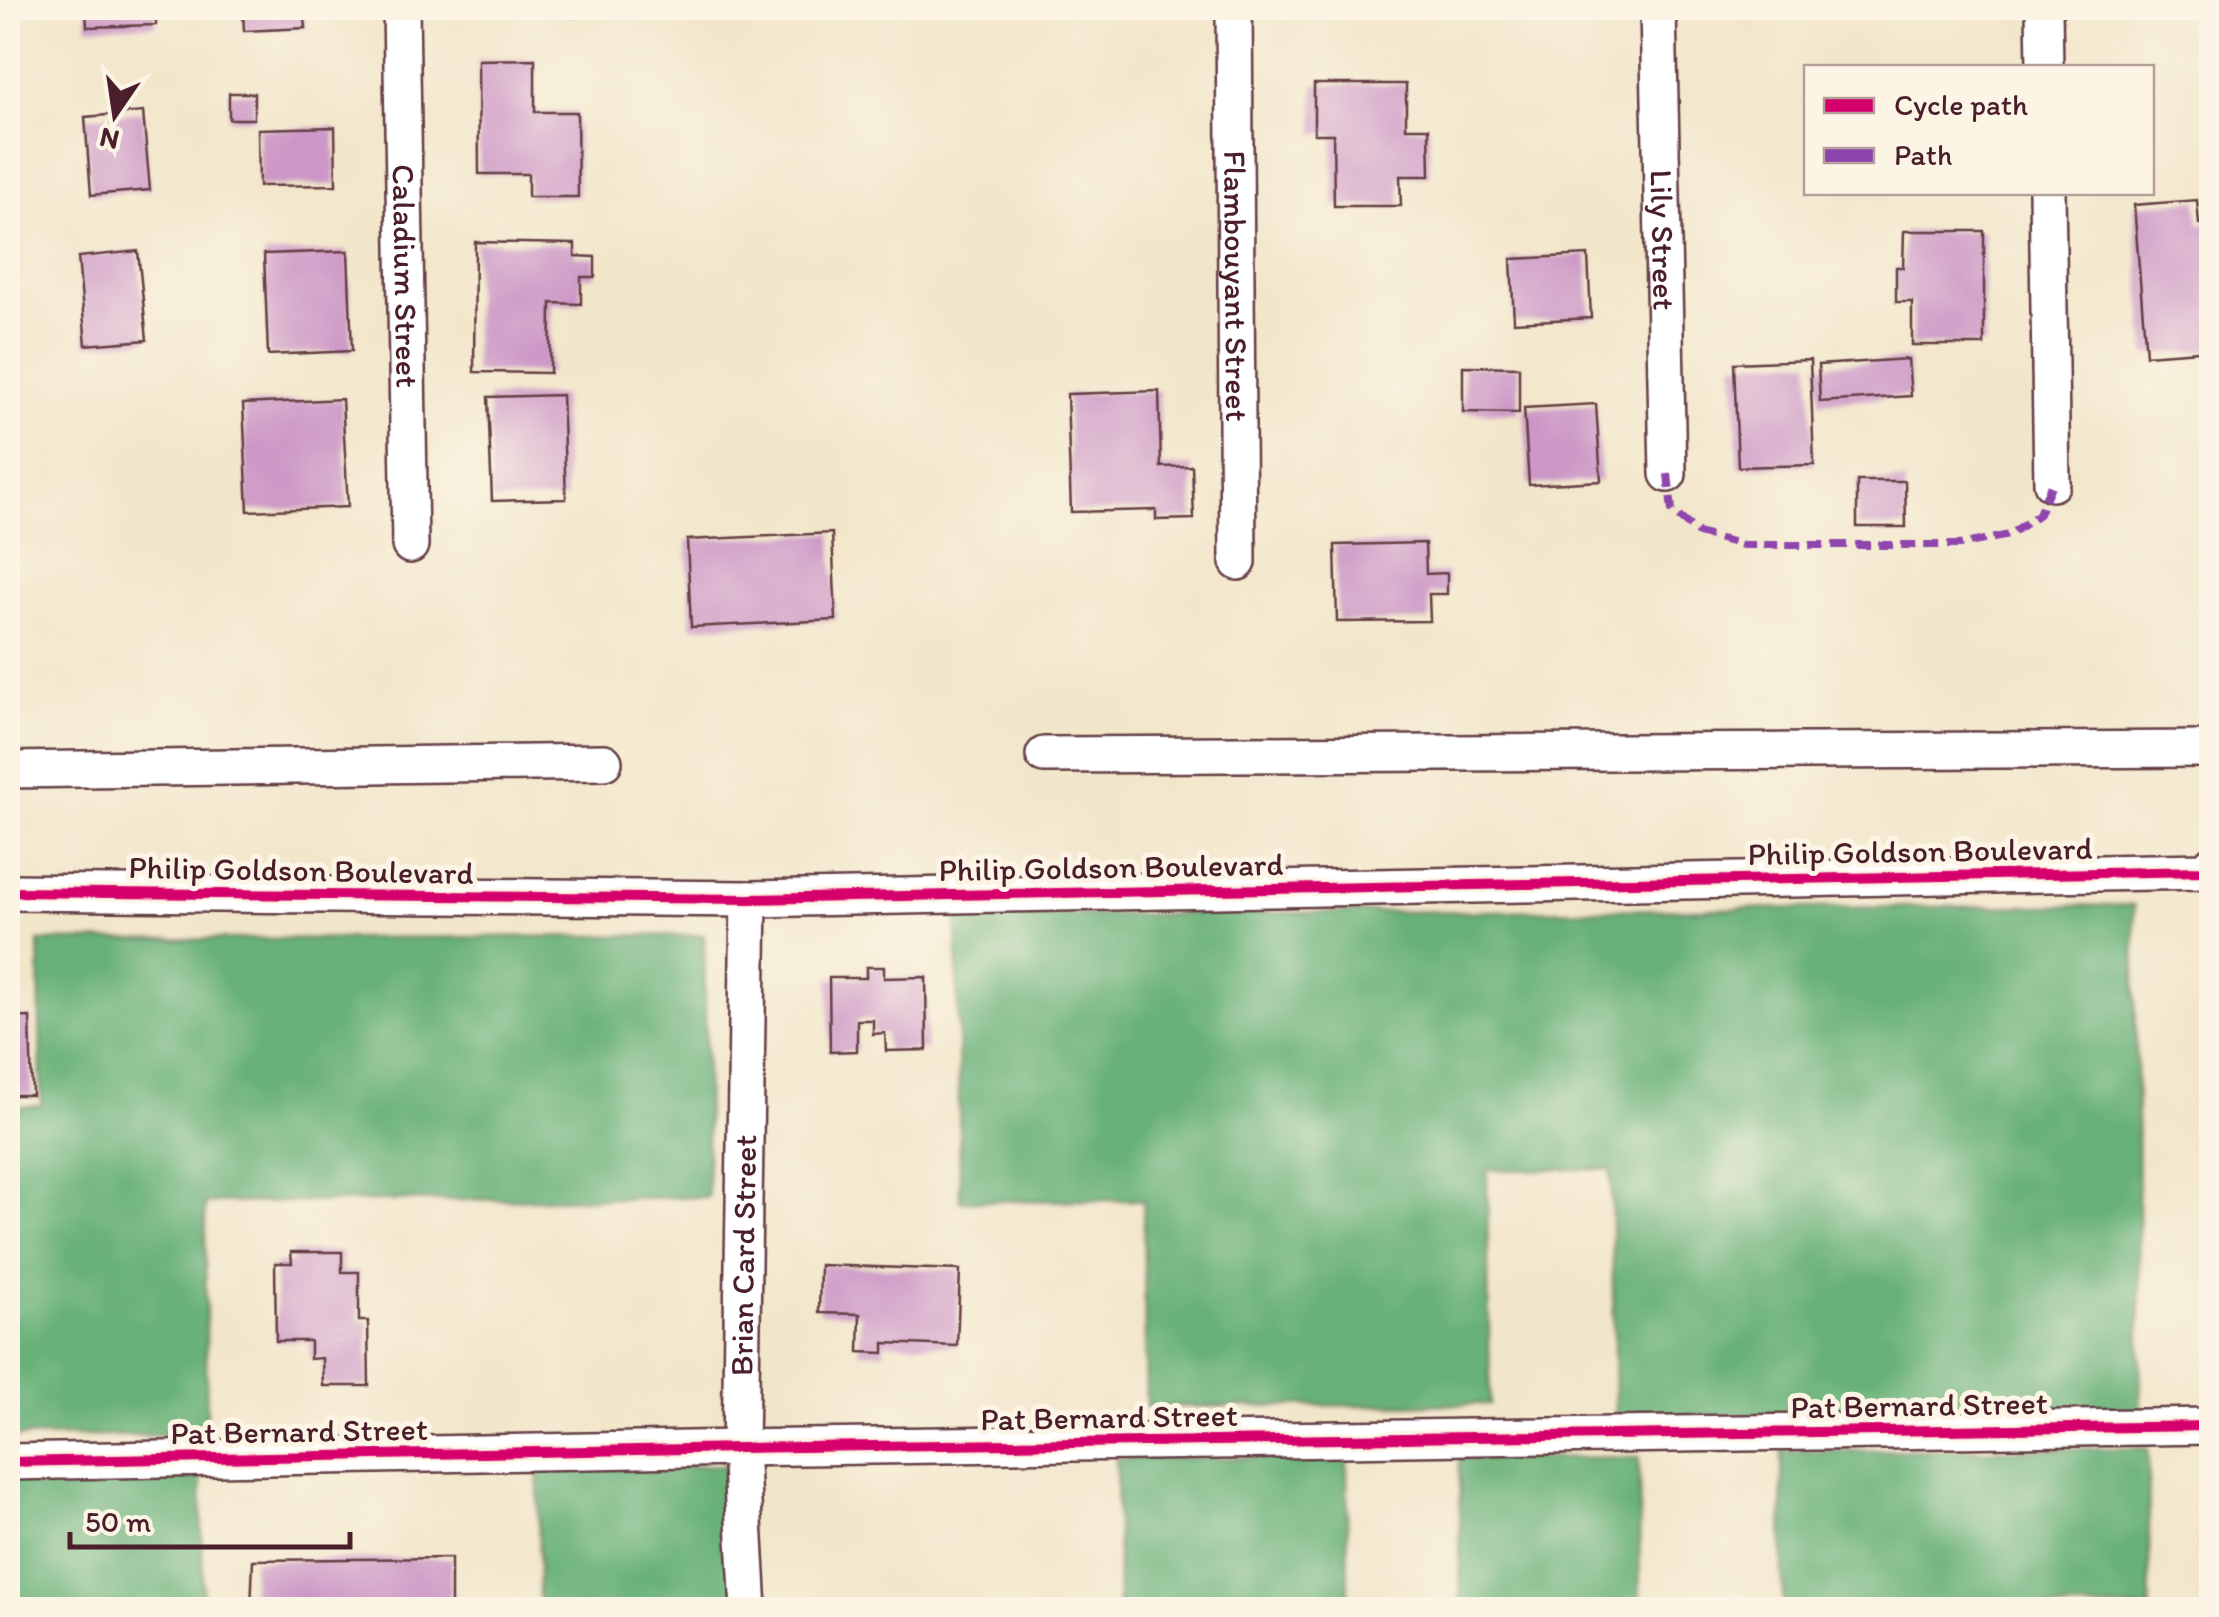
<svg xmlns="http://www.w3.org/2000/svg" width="2219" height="1617" font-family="Itim,sans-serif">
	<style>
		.forest { fill: #68b178; stroke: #596852; stroke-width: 2.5 }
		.building { fill: #cc97c6 }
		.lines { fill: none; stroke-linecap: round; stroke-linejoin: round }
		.minor-casing { stroke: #633d43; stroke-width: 40 }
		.minor { stroke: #fff; stroke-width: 35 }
		.quiet { stroke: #8e44ad; stroke-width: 8; stroke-dasharray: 15 8; stroke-linecap: butt }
		.cycleway-casing { stroke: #fcf5e5; stroke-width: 16 }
		.cycleway { stroke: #d6006c; stroke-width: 10 }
		.labels { text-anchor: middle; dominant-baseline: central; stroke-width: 10; stroke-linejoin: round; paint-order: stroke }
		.street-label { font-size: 32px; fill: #4a1f2b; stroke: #fcf5e5 }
	</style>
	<rect width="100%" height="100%" fill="#fcf5e5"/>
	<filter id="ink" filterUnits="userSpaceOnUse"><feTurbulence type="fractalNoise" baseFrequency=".01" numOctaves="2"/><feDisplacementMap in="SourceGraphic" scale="20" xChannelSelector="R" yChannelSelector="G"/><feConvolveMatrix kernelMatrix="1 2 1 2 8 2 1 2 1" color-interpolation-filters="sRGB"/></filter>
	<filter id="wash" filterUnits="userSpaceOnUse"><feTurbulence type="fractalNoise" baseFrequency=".0048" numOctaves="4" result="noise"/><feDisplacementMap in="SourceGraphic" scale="40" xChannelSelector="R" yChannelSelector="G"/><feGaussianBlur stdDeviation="2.25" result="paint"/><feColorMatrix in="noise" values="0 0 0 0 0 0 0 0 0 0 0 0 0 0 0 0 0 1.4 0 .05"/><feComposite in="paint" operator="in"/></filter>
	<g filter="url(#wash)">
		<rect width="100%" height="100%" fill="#f2e6ca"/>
		<!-- forest -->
		<path class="forest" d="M2134 905 2141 1412 1615 1416 1611 1169 1487 1170 1490 1404 1146 1407 1143 1200 960 1201 957 916Z
			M704 935 708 1197 205 1203 207 1435 8 1437V1107L41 1106 39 941Z
			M2148 1448 2150 1609H1783L1782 1451Z
			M1347 1457 1348 1609H1118L1116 1458Z
			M1639 1457 1640 1609H1461L1459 1458Z
			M734 1465 735 1609H539L538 1467Z
			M201 1469 203 1609H8V1471Z"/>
		<g id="blocks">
			<!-- building -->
			<path class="building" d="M86 8H156V25L87 27Z
				M243 8H304L306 28 244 31Z
				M527 8H580V16L526 12Z
				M1528 8H1597V18L1528 20Z
				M535 59V112H577L578 197H528V174H479L478 60Z
				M1314 84H1406V128H1429L1430 176H1400L1401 206H1334L1333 134H1314Z
				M229 93H254V119H229Z
				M143 112 150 190 91 195 85 117Z
				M335 127 336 185 259 186 258 129Z
				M2197 200 2199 224 2212 223V350L2146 355 2134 205Z
				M1904 231H1984V345H1912V302H1896V267H1903Z
				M475 242 575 244V256L595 257V277H581V304L551 303 550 373 474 372Z
				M138 251 147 340 86 345 78 257Z
				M348 251 352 351 268 355 264 254Z
				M1588 255 1591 318 1514 322 1511 259Z
				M1908 359 1911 396 1820 402 1818 365Z
				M1810 360 1814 465 1738 467 1734 363Z
				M1463 366 1519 367V413L1463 412Z
				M1159 391 1161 467 1192 466 1194 519 1156 520V510L1071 512 1067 394Z
				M562 395 566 499 492 501 488 397Z
				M342 399 348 507 248 511 243 404Z
				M1596 404 1601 481 1529 485 1524 408Z
				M1857 481H1905L1906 527H1857Z
				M832 533 836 620 691 627 687 540Z
				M1425 543 1426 574 1447 573V594H1429L1430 621 1337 622 1335 545Z
				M866 967H884V978L926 977 927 1050 886 1051 885 1033 873 1034V1020H857V1051L830 1052 829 978H866Z
				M30 1017 32 1095H8V1018Z
				M291 1252H342V1272H359V1321H368L369 1386H323L322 1358 310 1359V1341H276L275 1263H292Z
				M820 1265 960 1270 957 1346 884 1343V1353L859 1352 860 1314 819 1313Z
				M451 1558V1610H251L253 1560Z"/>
		</g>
	</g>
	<g filter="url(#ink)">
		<use href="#blocks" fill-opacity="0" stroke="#633d43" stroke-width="2.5"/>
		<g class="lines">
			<!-- minor casing -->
			<g class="minor-casing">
				<g id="minor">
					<path id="s1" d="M401 8 410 545"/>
					<path id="s2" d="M1234 8 1238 562"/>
					<path id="s3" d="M1658 8 1668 474"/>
					<path d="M2044 8 2045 68"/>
					<path d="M2047 192 2052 483"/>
					<path d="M1044 755 2212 749"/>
					<path d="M8 770 604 762"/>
					<path d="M8 892 749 899 2205 871 2212 864"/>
					<path d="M8 1462 740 1448 2212 1426"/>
					<path id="s4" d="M749 1610 740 1448 749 899"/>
				</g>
			</g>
			<!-- minor -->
			<use href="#minor" class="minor"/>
			<!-- quiet -->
			<path class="quiet" d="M1668 474 1672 511 1698 533 1743 545H1959L2009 535 2039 514 2052 483"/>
			<!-- cycleway casing -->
			<g class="cycleway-casing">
				<path id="cycleway" d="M8 892 749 899 2205 871 2212 864
					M8 1462 740 1448 2212 1426"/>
			</g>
			<!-- cycleway -->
			<use href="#cycleway" class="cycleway"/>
		</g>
	</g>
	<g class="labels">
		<!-- street labels -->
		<g class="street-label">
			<text stroke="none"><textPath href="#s3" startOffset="232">Lily Street</textPath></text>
			<text stroke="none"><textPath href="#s1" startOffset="268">Caladium Street</textPath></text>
			<text stroke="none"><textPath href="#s2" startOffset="278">Flambouyant Street</textPath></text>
			<text transform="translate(1920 851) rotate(-1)">Philip Goldson Boulevard</text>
			<text transform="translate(1111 867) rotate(-1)">Philip Goldson Boulevard</text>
			<text transform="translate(301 870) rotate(1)">Philip Goldson Boulevard</text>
			<text stroke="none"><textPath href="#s4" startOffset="355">Brian Card Street</textPath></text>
			<text transform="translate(1919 1405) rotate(-1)">Pat Bernard Street</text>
			<text transform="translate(1109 1417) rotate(-1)">Pat Bernard Street</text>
			<text transform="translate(299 1431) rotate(-1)">Pat Bernard Street</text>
		</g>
	</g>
	<!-- margin -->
	<rect width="2219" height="1617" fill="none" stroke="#fcf5e5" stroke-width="40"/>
	<!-- legend -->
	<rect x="1804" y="65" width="350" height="130" fill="#fcf5e5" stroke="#b59f9b" stroke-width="2.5"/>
	<rect x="1824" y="98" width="50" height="15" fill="#d6006c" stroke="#b59f9b" stroke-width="2.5"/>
	<text x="1894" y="115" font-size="30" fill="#4a1f2b">Cycle path</text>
	<rect x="1824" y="148" width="50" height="15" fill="#8e44ad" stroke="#b59f9b" stroke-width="2.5"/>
	<text x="1894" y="165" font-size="30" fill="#4a1f2b">Path</text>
	<!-- north arrow -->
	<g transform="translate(115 115) rotate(193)" stroke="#fcf5e5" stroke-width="8" paint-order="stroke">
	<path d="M0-8L18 38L0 25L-18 38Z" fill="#4a1f2b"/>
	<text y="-15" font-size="28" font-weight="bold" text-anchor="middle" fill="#4a1f2b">N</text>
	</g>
	<!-- scale -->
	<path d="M70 1532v15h280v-15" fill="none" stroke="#4a1f2b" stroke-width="5"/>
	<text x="85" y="1532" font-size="30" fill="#4a1f2b" stroke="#fcf5e5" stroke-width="8" paint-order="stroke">50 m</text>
</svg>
